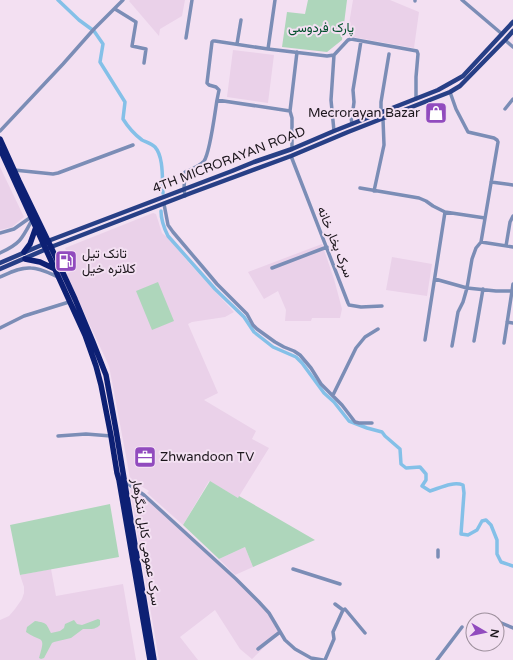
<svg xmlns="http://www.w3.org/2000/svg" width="513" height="660" font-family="'Varela Round',Vazirmatn,sans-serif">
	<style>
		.built { fill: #ead1e9 }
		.green { fill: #aed6bb }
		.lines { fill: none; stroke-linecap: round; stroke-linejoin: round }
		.canal { stroke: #84c0e8; stroke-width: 3.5 }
		.minor { stroke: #7b8db6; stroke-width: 3.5 }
		.major { stroke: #273f86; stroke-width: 4.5 }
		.highway { stroke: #0d2074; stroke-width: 5.5 }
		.labels { text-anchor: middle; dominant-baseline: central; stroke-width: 4; stroke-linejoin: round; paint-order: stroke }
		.park-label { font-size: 13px; fill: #02502d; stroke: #f3e0f2 }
		.poi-label { font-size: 13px; fill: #1b151b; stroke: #f3e0f2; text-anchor: start }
		.street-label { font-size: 13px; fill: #1b151b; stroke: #f3e0f2 }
	</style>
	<rect width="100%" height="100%" fill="#f3e0f2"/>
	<!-- built -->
	<path class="built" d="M130 0H185L182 16 160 29 159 36 129 1Z
		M353 0H390L419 12 414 48 347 36Z
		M233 50 274 55 268 103 227 97Z
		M0 167 24 217 12 227 0 230Z
		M153 213 156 214 162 233 169 239 190 264 234 312 225 317 192 322 188 324 218 393 204 400 256 431 252 439 269 448 238 498 209 481 183 525 147 493 149 491 130 479 126 456 109 366 66 274 75 270 65 248Z
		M322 244 334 279 342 309 340 318H312L311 321H285L286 310 278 291 264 299 248 272Z
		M392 257 432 264 427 296 386 290Z
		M133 487 144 495 264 607 280 632 252 659 240 649 215 610 180 637 198 660H159L130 490Z
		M245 547 253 567 235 575 219 559Z
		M51 569 56 596 123 584 136 660H0V620L9 616 15 609 22 599 24 593V587L20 575Z"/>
	<!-- green -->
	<path class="green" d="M308 0H347L342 40 327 52 282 47 287 12 305 14Z
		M158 282 174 321 152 330 136 291Z
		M210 481 238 498 239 496 315 540 253 567 245 547 219 559 183 525Z
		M110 504 119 557 20 575 10 525Z
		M98 619 100 620V625C95 630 90 629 83 629L71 638 54 642 52 643 44 658 41 659 39 658C46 634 42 643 26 632L27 627 35 621C47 623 46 623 51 633L60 631 64 628 65 624 74 620 77 624 82 625Z"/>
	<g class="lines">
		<!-- canal -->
		<path class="canal" d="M58 0 79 20 94 31 103 44 100 62 125 102 123 119C128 127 134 134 142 140 146 142 152 144 155 147 164 157 162 180 163 193
			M161 211C161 221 164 228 168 236L215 289 244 317 254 332 273 347 296 357 302 363 324 393 334 402 349 421 367 428 382 432 385 436 400 449 401 464 406 468 420 467 426 474V480L422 486 430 491C440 488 453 481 463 485L464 493 461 534 468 535 477 530 482 521 486 520 491 525 497 540V554L501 562 513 566"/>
		<!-- minor -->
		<path class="minor" d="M275 0 268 49 327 56 334 55 331 100 334 131
			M462 0 502 34
			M415 1V0
			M115 9 136 22 132 46 146 49 144 63
			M186 38 192 0
			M505 40 513 47
			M237 44 241 20
			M334 55 348 40 351 39 417 51 418 54 416 77V99
			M450 92 456 109 468 132 494 138 497 140 498 142 481 242 476 248 472 259 467 288 463 302 458 312 452 346
			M217 100 219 90 216 87 209 85 207 83 212 42 213 41H215L268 49
			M505 109 513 99
			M381 113V102L389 54
			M352 124 351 117 353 110 354 102 353 90 361 41
			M0 131 63 64 94 29 123 0
			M292 149V118L290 111 297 52
			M291 156 348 303 349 305 361 307 382 306
			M14 170 53 174 58 173 133 145
			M491 182 513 185
			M360 188 419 198 426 201 433 206 445 212 485 218
			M374 191 384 145 383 119
			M185 196 184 189 185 172C192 169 200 166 204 161 210 153 215 112 217 100L290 111
			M164 204 168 225 173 232 201 265 217 284 247 314 253 325 257 329 275 342 284 347 294 351 300 355 311 368 321 384 342 405 355 422 359 423H372
			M0 233 14 229 31 217
			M481 242 513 247
			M506 246 510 222 513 216
			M0 253C20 244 22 239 32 220
			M272 268 327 247
			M0 277C9 273 20 267 31 268 40 268 49 273 58 277
			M435 279 467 288 496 291H512L504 343
			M513 291H512L513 284
			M507 322 513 323
			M0 328 24 316 69 302
			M425 340 445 212
			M474 341 483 289
			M333 395 356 348 365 337 378 329
			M58 436 86 434 111 436
			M124 481 144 495 236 579 259 602 269 613 285 640 295 649 311 658 323 660
			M438 550V557
			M293 569 340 584
			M335 604 343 610 345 609 365 633
			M499 622 513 628
			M258 649 280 632
			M325 660 334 639 333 632 343 610
			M437 660 462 627"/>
		<!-- major -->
		<path class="major" d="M0 263 44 244 48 241 232 171 254 162 292 149 334 131 438 90 463 76 513 22
			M0 269 51 247 191 193 291 156 348 132 450 92 460 86 505 40 513 31"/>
		<!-- highway -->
		<path class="highway" d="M0 139 19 181 51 247 75 299 93 342 106 375 116 430 154 660
			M0 149 85 335 96 366 101 385 111 436 117 473 119 480 150 660
			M24 252 30 244 36 227
			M25 259 40 262 55 269"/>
	</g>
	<!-- icons -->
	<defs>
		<g id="shop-square" transform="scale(1.15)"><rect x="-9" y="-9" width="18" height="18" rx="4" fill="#914bbe" stroke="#f3e0f2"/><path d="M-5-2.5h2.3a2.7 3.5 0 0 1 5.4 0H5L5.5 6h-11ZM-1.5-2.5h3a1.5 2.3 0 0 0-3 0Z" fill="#fff"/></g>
		<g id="fuel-square" transform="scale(1.15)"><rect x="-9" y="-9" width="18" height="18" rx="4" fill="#914bbe" stroke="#f3e0f2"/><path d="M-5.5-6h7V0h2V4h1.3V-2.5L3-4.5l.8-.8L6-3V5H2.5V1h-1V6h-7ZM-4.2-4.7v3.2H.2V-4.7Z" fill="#fff"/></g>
		<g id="office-square" transform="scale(1.15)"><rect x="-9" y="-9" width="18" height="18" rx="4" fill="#914bbe" stroke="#f3e0f2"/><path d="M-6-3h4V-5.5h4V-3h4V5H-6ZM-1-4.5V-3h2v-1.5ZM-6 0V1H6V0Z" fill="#fff"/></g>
	</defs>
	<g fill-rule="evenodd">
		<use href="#shop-square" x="436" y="113"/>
		<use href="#fuel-square" x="66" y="261"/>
		<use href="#office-square" x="145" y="457"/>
	</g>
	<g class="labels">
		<!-- park labels -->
		<g class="park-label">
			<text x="321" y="28">پارک فردوسی</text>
		</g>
		<!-- poi labels -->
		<g class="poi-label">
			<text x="420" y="113" text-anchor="end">Mecrorayan Bazar</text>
			<text x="82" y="254">تانک تیل<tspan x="82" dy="15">کلاتره خیل</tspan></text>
			<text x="160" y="457">Zhwandoon TV</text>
		</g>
		<!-- street labels -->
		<g class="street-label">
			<text transform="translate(229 160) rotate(-21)">4TH MICRORAYAN ROAD</text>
			<text transform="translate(335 242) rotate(68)">سرک بخار خانه</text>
			<text transform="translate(146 542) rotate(81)">سرک عمومی کابل ننگرهار</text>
		</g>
	</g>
	<!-- north arrow -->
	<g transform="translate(485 632) rotate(99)"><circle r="19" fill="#f3e0f2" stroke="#9d8f9c"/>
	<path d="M0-3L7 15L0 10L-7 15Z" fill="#914bbe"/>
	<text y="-6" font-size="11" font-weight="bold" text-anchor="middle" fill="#1b151b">N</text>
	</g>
</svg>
